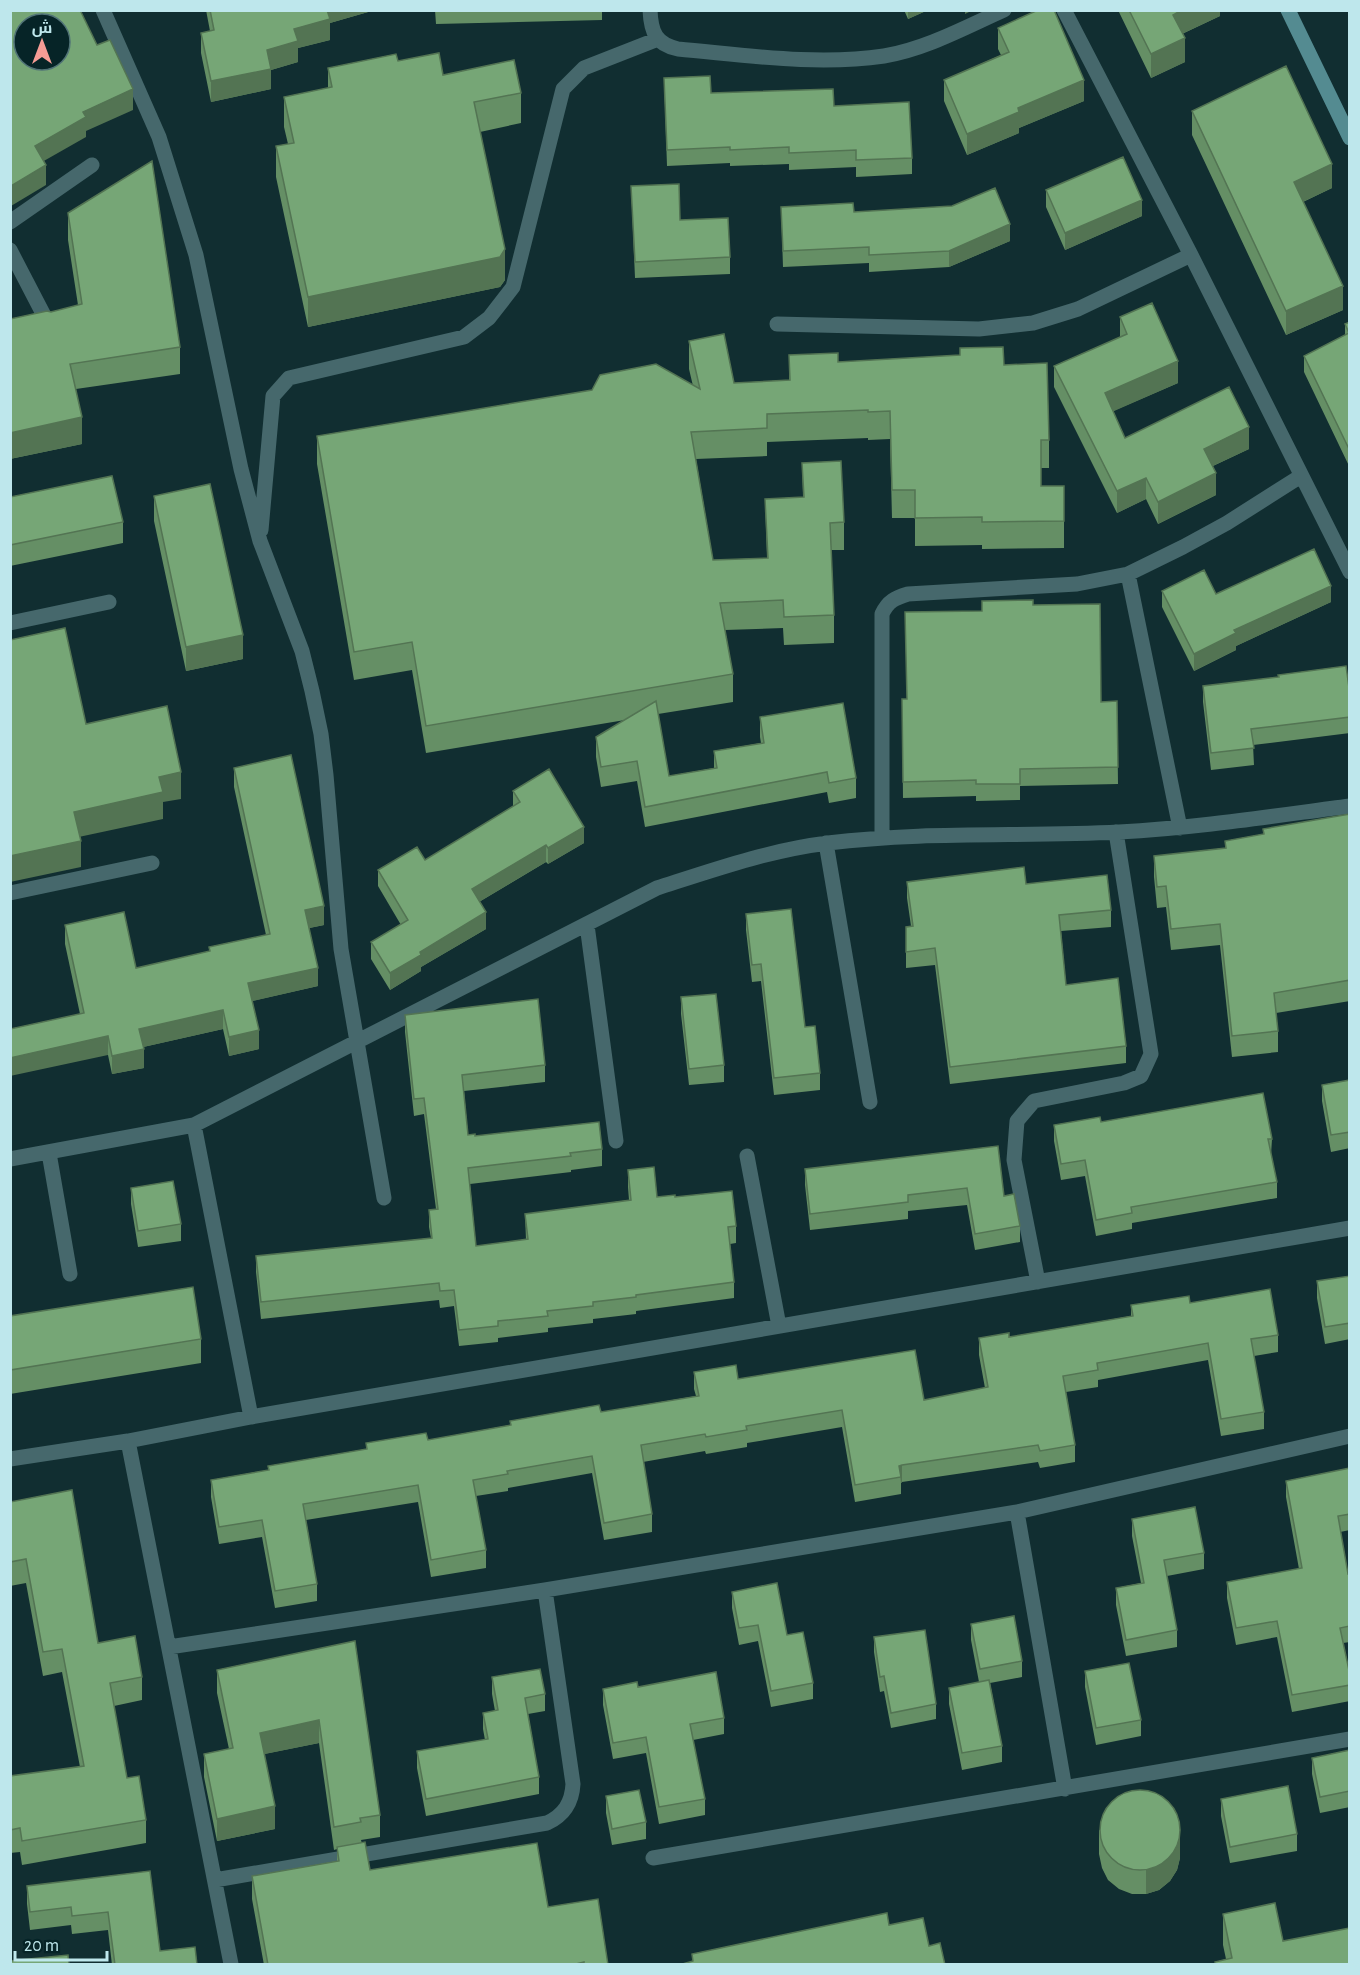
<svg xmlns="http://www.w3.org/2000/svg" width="1360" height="1975" font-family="'Alegreya Sans',Cairo,sans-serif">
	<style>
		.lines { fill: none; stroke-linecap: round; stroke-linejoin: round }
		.street { stroke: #46686c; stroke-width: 15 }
		.secondary { stroke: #548b91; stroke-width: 15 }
		.wall { fill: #658f65 }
		.shaded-wall { fill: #537453 }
		.building { fill: #76a676; stroke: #537453; stroke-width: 1.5; fill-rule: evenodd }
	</style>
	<rect width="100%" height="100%" fill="#112e31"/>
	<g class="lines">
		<!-- street -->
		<path class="street" d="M103 10 159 137 196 255 241 469 260 541 302 651 312 691 321 734 326 775 341 949 384 1198
			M650 10C651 33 656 44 678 49 746 55 816 66 884 56 926 49 966 27 1004 10
			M1064 10 1191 255 1350 572
			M10 222 92 165
			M10 250 51 329
			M777 324 979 329 1033 323 1078 309 1191 255
			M261 530 273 396 289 378 464 337 489 318 513 287 563 89 584 68 658 39
			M1128 574 1180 828
			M10 623 109 602
			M882 838V614C888 601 895 598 908 594L1077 584 1128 574 1183 547 1227 523 1301 476
			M826 843 870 1102
			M10 893 152 863
			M587 925 616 1141
			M194 1125 251 1417
			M49 1153 70 1274
			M747 1156 779 1326
			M10 1159 194 1125 657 888C713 870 770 850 828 843 925 831 1022 837 1119 832 1196 828 1273 816 1350 806
			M1038 1282 1014 1160 1017 1121 1034 1101 1124 1083 1141 1076 1151 1054 1116 832
			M128 1441 231 1964
			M10 1459 128 1441 251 1417 1350 1228
			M1017 1512 1065 1789
			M169 1647 545 1590 1017 1512 1350 1436
			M653 1858 1350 1739
			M215 1880 547 1823C564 1815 572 1803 573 1784L545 1590"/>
		<!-- secondary -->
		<path class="secondary" d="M1288 10 1350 138"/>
	</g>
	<!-- wall -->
	<path class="wall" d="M206 10H375L330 23V40L298 48V62L271 70V89L211 102 201 53V33L210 31Z
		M435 10H602V20L436 24Z
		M904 10H928L908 19Z
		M1118 10H1220V16L1182 34 1185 62 1151 78Z
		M998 28 1084 101 1019 128V133L967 155 944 101V80L1001 55 998 49Z
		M398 61 443 75 521 93V123L480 132 505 280 500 287 308 327 276 177V146L288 144 284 127V97L328 88V68Z
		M664 78 711 93 834 106 912 158V174L856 177V167L789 170V164L730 166V163L667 166Z
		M1192 111 1332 188 1303 202 1343 310 1286 335 1192 135Z
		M631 186 680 220 730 257V274L635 278Z
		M1046 190 1142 216 1065 250 1046 207Z
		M781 207 854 212 1010 241 949 267 869 272V263L783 267Z
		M68 213 180 347V374L76 389 82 444 10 459V319L51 312 78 305 68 240Z
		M1120 317 1178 383 1113 411 1125 438 1249 449 1213 466 1216 495 1158 524 1146 499 1117 513 1054 387V366L1120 337Z
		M1350 322V468L1304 372V356L1345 335V324Z
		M689 341 734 383 789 380V355L838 362 1004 365 1049 440V468H1041V486L1064 521V548L982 549V545L915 546V518H892L890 439 868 440V438L767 442V456L696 459 713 560 767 558 765 499 803 497 802 463 844 522V550H831L834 615V643L784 645 783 628 725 630 733 674V702L658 714 669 776 714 768V751L761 743 760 737V717L856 778V798L829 803 827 792 645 827 637 781 601 787 596 757V737L625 720 426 753 412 670 354 680 317 464V436L693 386 689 369Z
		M154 496 243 659 186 671 154 521Z
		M10 497 123 522V543L10 566Z
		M1162 591 1216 594 1331 602 1236 646V650L1194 671 1162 607Z
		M1033 605 1101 702 1117 701 1118 784 1020 786V800L976 801V796L903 798 902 699H907L982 611Z
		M1203 686 1350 695V733L1253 745 1254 765 1211 770 1203 702Z
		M234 768 324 925 309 928 318 986 252 1001 259 1049 229 1056 223 1029 143 1047 144 1068 112 1074 108 1055 80 1014 65 944V925L136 968 209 952V947L266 935 234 787Z
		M513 791 584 843 548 864 546 862 479 902 486 929 421 967V971L390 990 371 959V942L401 925 378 886V870L425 860 513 807Z
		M1350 814V1001L1276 1013 1278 1031V1052L1232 1057 1220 945 1171 950 1166 907 1157 908 1154 877V856L1225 848V841L1263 834V829Z
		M907 882 1026 884 1111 910V927L1061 931 1066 985 1126 1046V1063L950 1084 935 965 906 968V927L911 926 907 898Z
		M746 914 805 1027 820 1073V1090L774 1095 761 981 752 982 746 930Z
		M681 997 724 1065V1082L689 1085 681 1014Z
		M405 1015 545 1065V1082L464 1091 468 1135 602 1149V1166L571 1170V1172L470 1184 476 1246 526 1240 525 1214 629 1200 628 1187V1170L657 1197H675L736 1226V1243L730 1244 734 1282V1298L636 1311V1314L593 1319V1323L548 1328V1332L498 1338V1342L459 1346 454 1306 440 1308 439 1300 261 1319 256 1272V1256L431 1238 429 1227V1210L436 1209 424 1114 414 1116 405 1032Z
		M1350 1080V1148L1331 1152 1322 1101V1085Z
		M1101 1122 1272 1139 1271 1155 1277 1182V1198L1132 1223V1229L1096 1236 1085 1176 1061 1180 1054 1141V1125Z
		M998 1146 1004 1196 1020 1226V1242L975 1250 967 1205 908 1211V1219L810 1230 805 1185V1169Z
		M131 1188 181 1224V1241L138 1247 131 1204Z
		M10 1225 12 1236V1268H10Z
		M1350 1276V1339L1325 1344 1317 1298V1281Z
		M1190 1303 1278 1335V1352L1254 1356 1264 1412V1429L1221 1436 1208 1360 1098 1380V1387L1066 1392 1075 1445V1462L1040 1468 1038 1462 902 1482 901 1483V1494L855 1502 842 1427 747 1443V1447L706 1454 705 1451 643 1462 652 1514V1532L604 1540 592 1473 508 1488V1491L476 1496 486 1550V1568L431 1577 418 1502 306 1520 317 1584V1601L275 1608 262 1537 219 1544 211 1497V1480L268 1470V1466L366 1449V1443L428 1440 510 1425V1421L601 1412 696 1396 694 1389V1372L738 1379 924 1400 985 1388 979 1355V1338L1009 1337 1131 1316V1305Z
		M10 1316 201 1339V1363L10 1394Z
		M1350 1468V1530L1340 1532 1348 1574 1350 1573V1642L1343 1643 1350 1685V1701L1292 1712 1277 1637 1236 1645 1227 1598V1582L1299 1569 1286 1497V1481Z
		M10 1502 98 1643 142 1677V1700L114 1706 127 1778 146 1820V1843L22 1865 20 1852 10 1853V1776L80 1767 62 1672 43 1676 26 1583 10 1586Z
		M1132 1519 1204 1553V1569L1167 1576 1177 1630V1647L1126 1656 1116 1605V1588L1141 1583 1132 1536Z
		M732 1592 813 1683V1699L771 1707 758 1641 739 1645 732 1608Z
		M971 1624 1022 1661V1677L990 1683 1002 1746V1762L962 1770 949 1704V1688L979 1682 971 1640Z
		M874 1637 936 1704V1719L891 1728 884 1691 880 1692 874 1652Z
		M355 1641 380 1815V1837L361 1840 370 1870 548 1907 608 1965H264L252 1899V1876L337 1861V1849L334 1850 319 1743 264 1754 275 1829 217 1841 204 1777V1754L229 1749 217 1693V1670Z
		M1085 1671 1141 1720V1736L1096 1745 1085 1687Z
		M492 1677 545 1694V1711L528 1714 539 1777V1794L426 1816 417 1768V1751L485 1740 483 1729V1713L495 1711 492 1694Z
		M638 1687 724 1718V1734L693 1740 705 1799V1815L659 1824 646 1753 613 1759 603 1705V1689Z
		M1350 1750V1807L1320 1813 1312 1774V1758Z
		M606 1796 646 1822V1839L612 1845 606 1813Z
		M1221 1799 1297 1834V1851L1230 1863 1221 1816Z
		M1099 1830 1180 1858 1177 1870 1170 1881 1159 1890 1146 1894H1132L1119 1889 1108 1880 1102 1868 1099 1854Z
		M150 1871 160 1951 197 1965H112L108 1930 72 1934 71 1925 30 1930 27 1904V1886Z
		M1223 1914 1283 1941 1350 1965H1215V1962L1226 1959 1223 1945Z"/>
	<!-- shaded-wall -->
	<path class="shaded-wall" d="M325 10H375L330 23V40L298 48V62L271 70V89L211 102V81L267 50 294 29Z
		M908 10H928L908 19Z
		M965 10H973L965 14Z
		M1182 10H1220V16L1173 38V15Z
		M1185 38V62L1151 78V54Z
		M1084 80V101L1019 128V133L967 155V134L1018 108Z
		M133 89V110L86 131V137L35 166V146L83 112Z
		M1332 164V188L1294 206V182Z
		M46 165V185L11 206V186Z
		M1142 200V216L1065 250V233Z
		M1010 224V241L949 267V251Z
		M505 249V280L500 287 308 327V297Z
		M1343 286V310L1286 335V311Z
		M1178 361V383L1105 415V393Z
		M82 417V444L10 459V433Z
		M1249 427V449L1204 470V449Z
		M1216 473V495L1158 524V502Z
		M1146 478V499L1117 513V491Z
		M1331 586V602L1236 646V650L1194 671V654L1234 630Z
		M243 635V659L186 671V647Z
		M181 772V799L163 802V819L74 838V812L159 777Z
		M584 827V843L548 864V848Z
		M81 841V867L10 882V856Z
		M546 845V862L472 906V889Z
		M324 906V925L305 929V910Z
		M486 912V929L421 967V971L390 990V973L420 952Z
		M318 968V986L248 1002V983Z
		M223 1010V1029L139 1048V1029Z
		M259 1030V1049L229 1056V1037Z
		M108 1036V1055L10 1076V1058Z
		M144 1049V1068L112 1074V1056Z
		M902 1465V1482L901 1483 899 1466Z
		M319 1720V1743L260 1755V1733Z
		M275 1806V1829L217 1841V1819Z
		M1180 1834V1858L1177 1870 1170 1881 1159 1890 1146 1894V1870Z"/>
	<!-- building -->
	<path class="building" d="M10 10H80L97 45 110 40 133 89 83 112 86 117 35 146 46 165 11 186ZM24 24H60V60H24Z
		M210 10H327L330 19 294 29 298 41 267 50 271 69 211 81 201 33 214 30Z
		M1038 10H1054L1084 80 1018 108 1019 112 967 134 944 80 1009 52 998 28Z
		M1129 10H1182L1173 15 1185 38 1151 54Z
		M439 53 443 75 514 60 521 93 474 102 505 249 500 257 308 297 276 146 294 143 284 97 332 87 328 68 396 54 398 61Z
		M1286 66 1332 164 1294 182 1343 286 1286 311 1192 111Z
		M710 76 711 93 833 89 834 106 909 102 912 158 856 160V150L789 153V147L730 150V147L667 150 664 78Z
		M1123 157 1142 200 1065 233 1046 190Z
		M152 161 180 347 70 364 82 417 10 433V319L47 311 51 312 82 304 68 213Z
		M679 184 680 220 728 218 730 257 635 262 631 186Z
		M995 188 1010 224 949 251 869 255V247L783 251 781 207 853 203 854 212 952 206Z
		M1152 303 1178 361 1105 393 1125 438 1229 387 1249 427 1204 449 1216 473 1158 502 1146 478 1117 491 1054 366 1127 334 1120 317Z
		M1350 322V451L1304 356 1349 333 1345 324Z
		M724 334 734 383 790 380 789 355 838 353V362L960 355V348L1003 347 1004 365 1047 363 1049 440H1041V486H1064V521L982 522V517L915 518V490H892L890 411 868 412V410L767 414V428L691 432 713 560 768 558 765 499 804 497 802 463 841 461 844 522 830 523 834 615 784 617 783 600 720 603 733 674 426 726 412 642 354 652 317 436 592 390 600 375 656 364 700 389 689 341Z
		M112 476 123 522 10 545V497Z
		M210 484 243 635 186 647 154 496Z
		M1314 549 1331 586 1234 630 1236 633 1194 654 1162 591 1204 570 1216 594Z
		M1033 600V605L1100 604 1101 702 1117 701 1118 767 1020 769V784H976V780L903 782 902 699H907L905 612 982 611V601Z
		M65 628 86 724 167 706 181 772 159 777 163 792 74 812 81 841 10 856V640Z
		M1346 666 1350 695V717L1251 729 1254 748 1211 753 1203 686 1279 677 1278 675Z
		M656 701 669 776 717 768 714 751 764 743 760 717 843 703 856 778 829 783 827 772 645 807 637 761 601 767 596 737Z
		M291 755 324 906 305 910 318 968 248 983 259 1030 229 1037 223 1010 139 1029 144 1049 112 1056 108 1036 10 1058V1029L84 1013 65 925 124 912 136 968 210 951 209 947 270 934 234 768Z
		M549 769 584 827 548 848 546 845 472 889 486 912 420 952 421 955 390 973 371 942 408 920 378 870 417 847 425 860 520 802 513 791Z
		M1350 814V980L1274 993 1278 1031 1232 1036 1220 924 1171 929 1166 886 1157 887 1154 856 1226 848 1225 841 1264 834 1263 829Z
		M1024 867 1026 884 1107 875 1111 910 1059 915 1066 985 1118 978 1126 1046 950 1067 935 948 906 952V927L913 926 907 882Z
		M791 909 805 1027 815 1026 820 1073 774 1078 761 964 752 965 746 914Z
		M716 994 724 1065 689 1069 681 997Z
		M538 999 545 1065 462 1075 468 1135 475 1134V1136L599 1122 602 1149 570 1153 571 1156 468 1168 476 1246 528 1239 525 1214 631 1200 628 1170 654 1167 657 1197 675 1195V1197L732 1191 736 1226 728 1227 734 1282 636 1295V1297L593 1302V1306L547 1311 548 1316 498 1321V1326L459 1330 454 1290 440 1291 439 1283 261 1302 256 1256 432 1238 429 1210 438 1209 424 1098 414 1099 405 1015Z
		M1350 1080V1132L1331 1135 1322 1085Z
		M1263 1093 1272 1139H1268L1277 1182 1131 1207 1132 1213 1096 1220 1085 1160 1061 1164 1054 1125 1100 1117 1101 1122Z
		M998 1146 1004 1196 1014 1194 1020 1226 975 1234 967 1188 908 1195V1202L810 1214 805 1169Z
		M173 1181 181 1224 138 1231 131 1188Z
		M1350 1276V1323L1325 1327 1317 1281Z
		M193 1287 201 1339 10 1370V1316Z
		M1270 1289 1278 1335 1251 1339 1264 1412 1221 1419 1208 1343 1097 1363 1098 1370 1063 1376 1075 1445 1040 1451 1038 1445 902 1465 899 1466 901 1477 855 1485 842 1410 746 1426 747 1430 706 1437 705 1434 641 1445 652 1514 604 1523 592 1456 507 1471 508 1474 473 1480 486 1550 431 1560 418 1485 303 1504 317 1584 275 1591 262 1520 219 1527 211 1480 269 1470 268 1466 367 1449 366 1443 426 1433 428 1440 511 1425 510 1421 599 1405 601 1412 699 1396 694 1372 736 1365 738 1379 915 1350 924 1400 988 1387 979 1338 1009 1333V1337L1133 1316 1131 1305 1189 1296 1190 1303Z
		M1350 1468V1514L1338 1516 1348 1574 1350 1573V1626L1340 1628 1350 1675V1685L1292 1695 1277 1621 1236 1628 1227 1582 1302 1568 1286 1481Z
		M72 1490 98 1643 135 1636 142 1677 110 1683 127 1778 139 1776 146 1820 22 1841 20 1828 10 1830V1776L84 1766 62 1649 43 1652 26 1559 10 1562V1502Z
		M1195 1507 1204 1553 1164 1560 1177 1630 1126 1640 1116 1588 1144 1583 1132 1519Z
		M777 1583 787 1635 803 1632 813 1683 771 1691 758 1625 739 1628 732 1592Z
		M1014 1616 1022 1661 980 1669 971 1624Z
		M925 1630 936 1704 891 1713 884 1676 880 1677 874 1637Z
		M355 1641 380 1815 360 1818 361 1822 334 1827 319 1720 260 1733 275 1806 217 1819 204 1754 233 1748 217 1670Z
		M1129 1663 1141 1720 1096 1728 1085 1671Z
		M540 1669 545 1694 525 1698 539 1777 426 1799 417 1751 488 1739 483 1713 498 1710 492 1677Z
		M716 1672 724 1718 690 1724 705 1799 659 1807 646 1737 613 1743 603 1689 637 1682 638 1687Z
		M989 1680 1002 1746 962 1753 949 1688Z
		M1350 1750V1791L1320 1797 1312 1758Z
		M1288 1786 1297 1834 1230 1847 1221 1799Z
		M639 1790 646 1822 612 1829 606 1796Z
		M1100 1830a40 40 0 1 1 80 0a40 40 0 1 1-80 0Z
		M365 1842 370 1870 537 1843 548 1907 598 1899 608 1965H584V1962L572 1965H268L252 1876 339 1861 337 1847Z
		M150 1871 160 1951 195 1947 197 1965H115L108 1912 72 1916 71 1907 30 1912 27 1886Z
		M1275 1903 1283 1941 1350 1928V1965H1216L1215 1962 1232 1958 1223 1914Z
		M887 1913 889 1925 923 1918 929 1946 940 1943 945 1965H679L693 1961 692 1954Z
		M68 1955 69 1965H10V1961Z"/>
	<!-- border -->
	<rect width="1360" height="1975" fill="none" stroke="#bee7ec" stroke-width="24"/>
	<!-- north arrow -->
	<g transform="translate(42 42)"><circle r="28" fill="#062427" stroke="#507276" stroke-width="1.5"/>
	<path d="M0-4.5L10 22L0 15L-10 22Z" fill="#f59c95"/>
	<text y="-9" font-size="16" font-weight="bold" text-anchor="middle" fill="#bee7ec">ش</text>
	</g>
	<!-- scale -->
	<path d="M15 1951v9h92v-9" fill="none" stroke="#bee7ec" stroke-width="3"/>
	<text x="24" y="1951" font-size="18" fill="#bee7ec" stroke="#062427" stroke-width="4.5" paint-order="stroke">20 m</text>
</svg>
